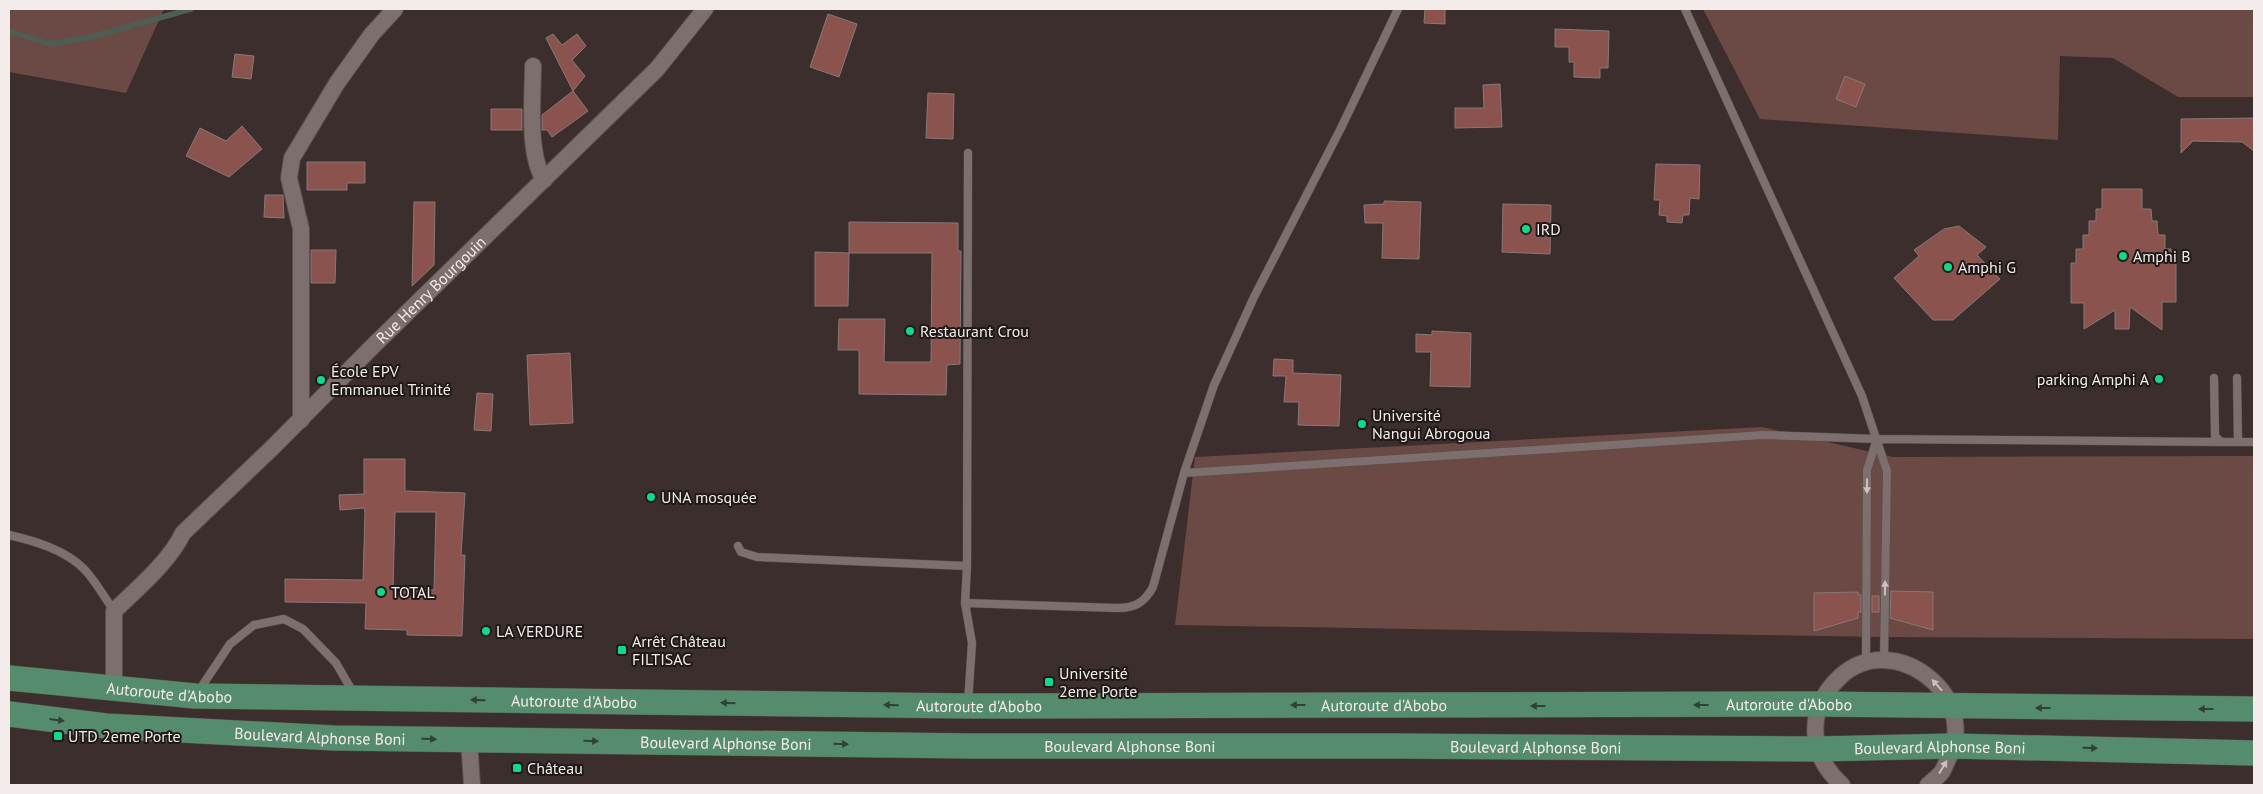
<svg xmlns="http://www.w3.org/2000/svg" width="2263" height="794" font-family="'PT Sans',sans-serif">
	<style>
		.green { fill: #6b4a46 }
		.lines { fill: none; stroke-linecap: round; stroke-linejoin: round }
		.stream { stroke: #4d5f54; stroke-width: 5.5 }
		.building { fill: #8b534e; stroke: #887977; fill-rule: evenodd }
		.service-casing { stroke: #594e4d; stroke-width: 9 }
		.minor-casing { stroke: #594e4d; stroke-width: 18 }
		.primary-casing { stroke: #594e4d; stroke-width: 26 }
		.service { stroke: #7d6f6d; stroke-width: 8 }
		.minor { stroke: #7d6f6d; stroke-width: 16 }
		.primary { stroke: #558c6d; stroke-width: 25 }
		.oneway { fill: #cac0bf }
		.oneway2 { fill: #314135 }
		.poi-dot { fill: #0fd98a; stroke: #1e1817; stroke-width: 2 }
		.labels { text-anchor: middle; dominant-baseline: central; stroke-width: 4; stroke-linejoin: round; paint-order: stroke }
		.poi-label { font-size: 16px; fill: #f4eceb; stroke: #1e1817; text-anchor: start }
		.street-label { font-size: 16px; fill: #f4eceb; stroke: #1e1817 }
	</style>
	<rect width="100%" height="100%" fill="#3b2e2d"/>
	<!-- green -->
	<path class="green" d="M9 9H164L126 93 9 72Z
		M1703 9H2254V97H2178L2113 58 2060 56 2058 140 1760 119Z
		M1762 427 1893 457 2254 456V639L1884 637 1175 625 1195 457Z"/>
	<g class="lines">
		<!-- stream -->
		<path class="stream" d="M9 31 50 44 91 37 191 9"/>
	</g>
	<!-- building -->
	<path class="building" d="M1425 9H1445V24L1424 23Z
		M828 14 857 24 839 77 810 67Z
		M1555 29 1609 31 1608 68H1600V78L1574 77V62H1569V47H1555Z
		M553 34 562 45 577 34 586 46 572 60 585 76 573 91 546 38Z
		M235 54 254 56 251 79 232 77Z
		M1845 76 1865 84 1856 107 1836 99Z
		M1500 84 1502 127 1455 128V108H1484L1483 85Z
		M573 91 588 111 552 137 547 130H542V115Z
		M928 93 954 94 953 139 926 138Z
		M491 109H522V130H491Z
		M2254 118V151L2242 142 2193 141 2181 153V119Z
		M242 126 262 149 229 177 186 156 200 128 226 141Z
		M307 162H365V183H347V190H307Z
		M1656 164 1700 165 1699 199 1690 198 1689 215H1683L1682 223 1667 222V216L1659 215 1660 200H1654Z
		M2102 189H2142V209H2151L2152 221H2157L2158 235H2165V249H2171V263H2176V302H2162V330L2130 307 2129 329H2115V310L2084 329V303H2071V263H2076V249H2083V235H2089V221H2096V209H2102Z
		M265 195H283L284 218 264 217Z
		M1384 201 1421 202 1419 259 1382 258 1383 223H1365L1364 205 1384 204Z
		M414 202H435L434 265 412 286Z
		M1503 204 1551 205 1550 254 1502 252Z
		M849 222 958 223V251H961L960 364 947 365 946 395 859 394V350H838L839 319H885L884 362H931L932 253H849Z
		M1959 226 1986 247 1977 255 2000 279 1953 320H1933L1894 278 1919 256 1914 250 1944 229Z
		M311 250H336L335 283H311Z
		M815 252 849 253 848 306H815Z
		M1432 331 1471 333 1470 387 1430 386 1431 352H1416V334L1432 335Z
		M570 353 573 423 530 425 527 355Z
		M1274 359 1293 360V373L1341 375 1339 426 1298 425 1299 402H1284L1286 376H1273Z
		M477 393 493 394 491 431 474 430Z
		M364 459H405V491L465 493 461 555H465L462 636 407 635V630L365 629 366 603 285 602V579L363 580 365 512 364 508 340 510 339 495 364 494ZM395 512H436L434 590H393Z
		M1891 591 1933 592V630L1890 618Z
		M1858 592V595H1861V612H1858V618L1814 631V593Z
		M1872 596H1879V612H1872Z"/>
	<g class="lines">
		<!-- service casing -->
		<g class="service-casing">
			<path id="service" d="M1685 9 1862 396 1887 471 1884 660
				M968 153 967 566 965 603 972 643 968 703
				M2214 378 2215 436 2221 442H2254
				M2237 378 2238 441
				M1184 473 1763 435 1877 439 2221 442
				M9 535C35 541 66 550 85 570 96 582 105 598 114 611
				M738 546 741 552 757 557 967 566
				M965 603 1117 608C1135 608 1144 603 1153 587L1184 473 1214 385 1254 297 1341 128 1398 9
				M1866 662 1867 470 1877 439
				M198 692 230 644 254 625 284 619 303 629 336 663 354 694"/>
		</g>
		<!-- minor casing -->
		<g class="minor-casing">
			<g id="minor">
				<path d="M533 66C533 98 527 153 544 180"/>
				<path d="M301 420V229L289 178 292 158 337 83 372 34 395 9"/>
				<path id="s1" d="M114 689V611C137 589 170 561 183 533L273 447 373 346 657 69 705 9"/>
				<path d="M469 740 472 785"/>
				<path d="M1842 785C1821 766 1811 742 1817 714 1821 698 1829 687 1841 676 1892 630 1978 692 1950 755 1947 760 1945 767 1942 772 1938 777 1932 781 1928 785"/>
			</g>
		</g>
		<!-- primary casing -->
		<g class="primary-casing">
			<g id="primary">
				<path id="s2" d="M9 678 195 696 636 702 968 706 1819 704 2254 709"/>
				<path id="s3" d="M9 714 106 726 334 738 971 746H1396L1817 749 1953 746 2254 753"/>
			</g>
		</g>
		<!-- service -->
		<use href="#service" class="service"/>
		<!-- minor -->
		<use href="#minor" class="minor"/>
		<!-- primary -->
		<use href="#primary" class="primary"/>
	</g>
	<!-- one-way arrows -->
	<defs><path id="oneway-solid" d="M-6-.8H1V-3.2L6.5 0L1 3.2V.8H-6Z" transform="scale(1.25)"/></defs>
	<g class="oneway">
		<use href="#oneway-solid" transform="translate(1867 486) rotate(90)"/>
		<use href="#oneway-solid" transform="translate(1885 588) rotate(-89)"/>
		<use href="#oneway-solid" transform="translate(1937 685) rotate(-132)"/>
		<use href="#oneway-solid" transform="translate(1943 767) rotate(-59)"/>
	</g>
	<g class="oneway2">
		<use href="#oneway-solid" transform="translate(478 700) rotate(-179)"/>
		<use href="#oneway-solid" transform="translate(728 703) rotate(-179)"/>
		<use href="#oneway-solid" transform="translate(891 705) rotate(-179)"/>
		<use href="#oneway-solid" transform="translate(1298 705) rotate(180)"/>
		<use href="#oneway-solid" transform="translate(1701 705) rotate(180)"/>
		<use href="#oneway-solid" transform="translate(1538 706) rotate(-180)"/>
		<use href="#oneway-solid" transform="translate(2043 708) rotate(-180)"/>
		<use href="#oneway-solid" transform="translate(2206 709) rotate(-180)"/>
		<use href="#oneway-solid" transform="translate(57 720) rotate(7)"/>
		<use href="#oneway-solid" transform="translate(429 739) rotate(1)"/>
		<use href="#oneway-solid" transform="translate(591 741) rotate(1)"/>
		<use href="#oneway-solid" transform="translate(841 744) rotate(1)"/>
		<use href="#oneway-solid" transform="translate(2090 748) rotate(1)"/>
	</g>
	<!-- markers -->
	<g class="poi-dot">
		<circle cx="1526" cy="229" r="5"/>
		<circle cx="2123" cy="256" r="5"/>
		<circle cx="1948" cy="267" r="5"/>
		<circle cx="910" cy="331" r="5"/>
		<circle cx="2159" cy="379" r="5"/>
		<circle cx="321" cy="380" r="5"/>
		<circle cx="1362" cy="424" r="5"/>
		<circle cx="651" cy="497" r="5"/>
		<circle cx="381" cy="592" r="5"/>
		<circle cx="486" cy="631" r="5"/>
		<rect x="617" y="645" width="10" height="10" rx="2.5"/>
		<rect x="1044" y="677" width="10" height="10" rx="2.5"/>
		<rect x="53" y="731" width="10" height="10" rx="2.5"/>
		<rect x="512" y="763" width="10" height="10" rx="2.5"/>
	</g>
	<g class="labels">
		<!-- poi labels -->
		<g class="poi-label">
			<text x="1536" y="229">IRD</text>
			<text x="2133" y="256">Amphi B</text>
			<text x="1958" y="267">Amphi G</text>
			<text x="920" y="331">Restaurant Crou</text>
			<text x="331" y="371">École EPV<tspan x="331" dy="18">Emmanuel Trinité</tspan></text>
			<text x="2149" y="379" text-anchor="end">parking Amphi A</text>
			<text x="1372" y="415">Université<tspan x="1372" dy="18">Nangui Abrogoua</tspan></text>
			<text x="661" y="497">UNA mosquée</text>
			<text x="391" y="592">TOTAL</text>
			<text x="496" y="631">LA VERDURE</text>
			<text x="632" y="641">Arrêt Château<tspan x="632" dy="18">FILTISAC</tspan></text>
			<text x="1059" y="673">Université<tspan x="1059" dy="18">2eme Porte</tspan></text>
			<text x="68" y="736">UTD 2eme Porte</text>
			<text x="527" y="768">Château</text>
		</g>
		<!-- street labels -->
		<g class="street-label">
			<text stroke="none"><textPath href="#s1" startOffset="530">Rue Henry Bourgouin</textPath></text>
			<text stroke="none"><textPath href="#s2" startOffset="161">Autoroute d'Abobo</textPath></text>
			<text stroke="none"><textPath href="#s2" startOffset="566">Autoroute d'Abobo</textPath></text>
			<text stroke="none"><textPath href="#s2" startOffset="971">Autoroute d'Abobo</textPath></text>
			<text stroke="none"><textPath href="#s2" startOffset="1376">Autoroute d'Abobo</textPath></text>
			<text stroke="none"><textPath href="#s2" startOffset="1781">Autoroute d'Abobo</textPath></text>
			<text stroke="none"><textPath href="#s3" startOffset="312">Boulevard Alphonse Boni</textPath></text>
			<text stroke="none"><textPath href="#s3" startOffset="718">Boulevard Alphonse Boni</textPath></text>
			<text stroke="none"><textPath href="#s3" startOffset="1122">Boulevard Alphonse Boni</textPath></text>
			<text stroke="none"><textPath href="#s3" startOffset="1528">Boulevard Alphonse Boni</textPath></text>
			<text stroke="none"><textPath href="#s3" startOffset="1932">Boulevard Alphonse Boni</textPath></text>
		</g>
	</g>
	<!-- border -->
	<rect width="2263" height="794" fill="none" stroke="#f4eceb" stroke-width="20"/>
</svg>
